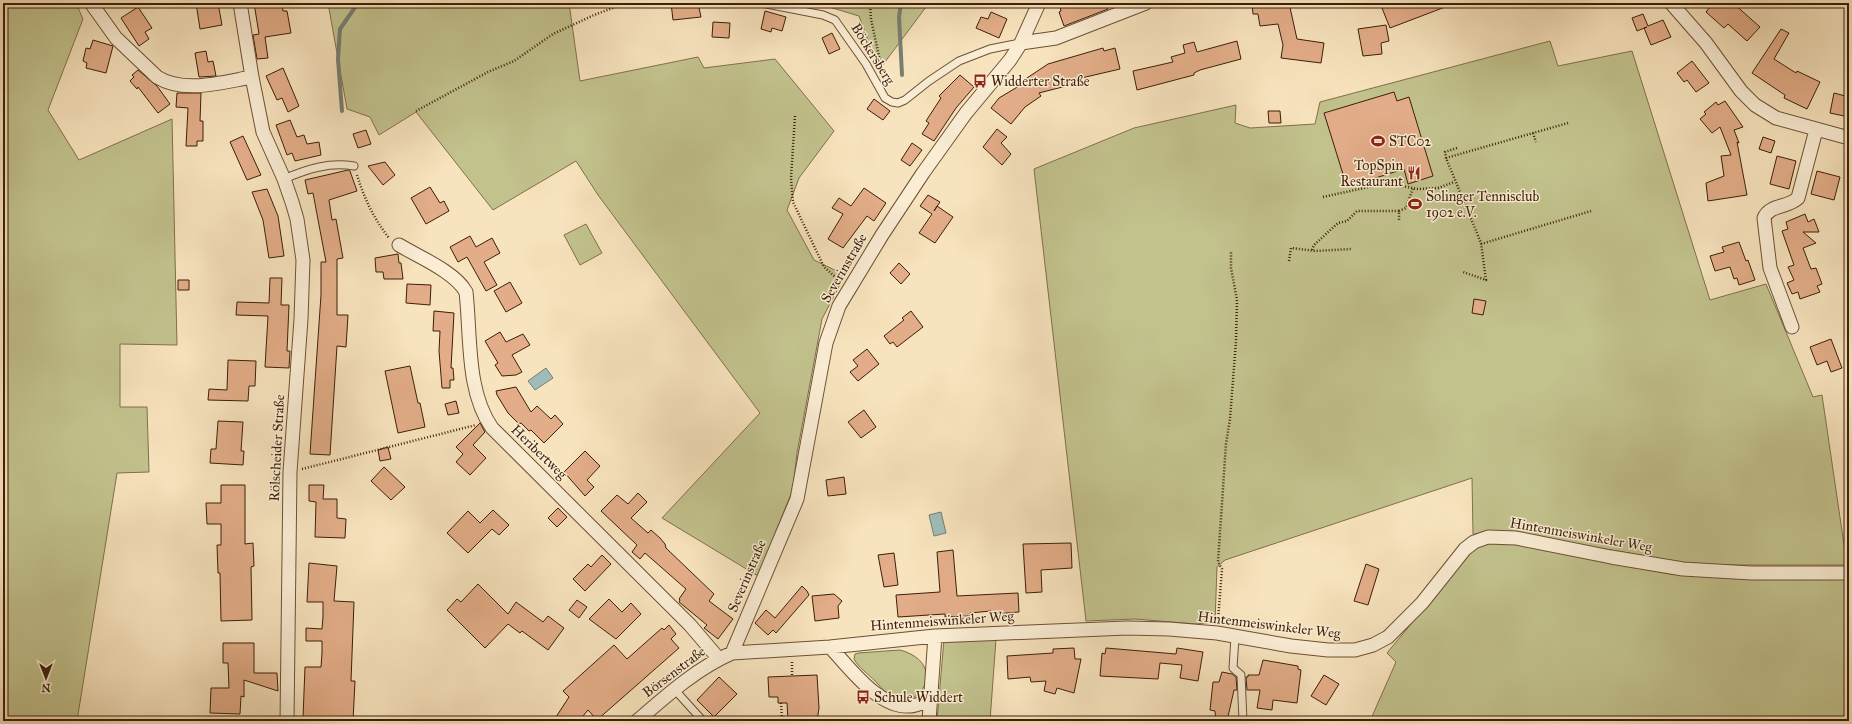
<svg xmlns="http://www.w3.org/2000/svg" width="1852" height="724" font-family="'IM FELL Great Primer',serif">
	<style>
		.green { fill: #c2c28d; stroke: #80704a }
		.water { fill: #9fbdb8; stroke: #787e72 }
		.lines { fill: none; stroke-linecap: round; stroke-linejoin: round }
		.stream { stroke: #787e72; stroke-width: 4 }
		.building { fill: #e2ad88; stroke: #3d1f08 }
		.service-casing { stroke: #6c5035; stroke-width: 9 }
		.minor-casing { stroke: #6c5035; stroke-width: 15 }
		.path { stroke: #3d1f08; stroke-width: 2.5; stroke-dasharray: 1 2; stroke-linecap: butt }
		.service { stroke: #faedd4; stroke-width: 7 }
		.minor { stroke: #faedd4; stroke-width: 13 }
		.labels { text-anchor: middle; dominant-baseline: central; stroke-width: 3; stroke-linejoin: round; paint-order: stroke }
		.street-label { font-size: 14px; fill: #3d1f08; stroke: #faedd4 }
		.poi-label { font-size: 14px; fill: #3d1f08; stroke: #faedd4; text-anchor: start }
	</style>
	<rect width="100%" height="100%" fill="#f7e3bd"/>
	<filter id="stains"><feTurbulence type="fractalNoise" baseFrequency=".005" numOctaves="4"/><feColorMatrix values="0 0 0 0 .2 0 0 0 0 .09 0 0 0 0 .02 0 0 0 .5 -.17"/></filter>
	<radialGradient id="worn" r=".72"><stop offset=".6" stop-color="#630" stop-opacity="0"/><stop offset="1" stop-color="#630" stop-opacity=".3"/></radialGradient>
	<!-- green -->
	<path class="green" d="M3 3H76L83 19 48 110 79 160 172 119 177 345 120 344V407H147L149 472 117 473 77 721H3Z
		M328 3H569L580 81 698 57 704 68 775 59 834 131 799 178 787 210 814 260 845 275 822 319 797 453 793 489 758 576 662 518 760 413 598 195 576 161 493 210 416 112 379 135 370 117 347 109Z
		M816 3H929L879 70 859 16Z
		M1550 41 1558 66 1632 51 1710 300 1766 284 1813 397 1822 395 1847 565H1699L1516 534H1473L1472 478 1225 560 1217 567 1215 622 1196 624 1135 619 1086 621 1034 169 1134 128 1236 105 1235 123 1250 128 1315 124 1320 102Z
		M586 224 602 253 580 265 564 235Z
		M1503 542 1670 574 1849 576V721H1370L1396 662 1387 653 1475 547 1486 543Z
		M944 639H996L990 721H937Z
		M900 650C949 663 920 714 891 696 885 693 880 686 875 681 868 674 858 667 854 659L855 654 858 653Z"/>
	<!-- water -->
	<path class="water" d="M546 368 553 378 535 390 528 381Z
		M941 512 946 533 934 536 929 515Z"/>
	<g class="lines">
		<!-- stream -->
		<path class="stream" d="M901 3 899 17 902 75
			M342 111 338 59 340 29 358 3"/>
	</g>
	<!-- building -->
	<path class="building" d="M196 3H218L222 25 200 29Z
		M254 3H282L283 11H287L291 33 265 37 268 58 257 59 253 35 259 34Z
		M671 3H684V6L698 3 701 17 673 20Z
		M1069 3H1106L1108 9 1064 26 1059 12 1061 11 1060 6Z
		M1252 3H1289L1297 39 1324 43 1321 63 1281 58 1283 45 1278 24 1260 26 1258 14H1253Z
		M1380 3H1453V4L1390 28Z
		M1713 3H1733L1760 27 1747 41 1728 24 1724 28 1706 12Z
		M138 7 152 28 145 32 149 39 139 46 121 18Z
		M765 11 786 17 782 31 772 28 771 32 761 29Z
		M991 12 1007 19 999 38 976 28 981 17 988 19Z
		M1643 14 1648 26 1663 20 1671 37 1651 45 1644 28 1647 27 1637 31 1632 18Z
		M713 22 730 23 729 38 712 37Z
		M1386 25 1389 41 1381 43 1382 54 1363 56 1358 29Z
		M1781 29 1789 33 1774 59 1796 73 1797 71 1820 82 1807 109 1784 98 1785 95 1752 73Z
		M832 33 840 49 829 54 822 38Z
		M93 40 113 46 106 73 86 68 87 63 83 61 86 48 90 49Z
		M1237 41 1241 59 1200 70 1194 73V75L1137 90 1133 71 1173 62 1171 57 1185 53 1183 45 1194 42 1197 52Z
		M1103 48 1104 51 1115 48 1120 69 1073 80 1070 85 1039 93 1041 96 1025 107 1011 124 991 108 999 98 1019 86 1018 84 1048 64Z
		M206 51 208 62 213 61 216 76 199 77 195 53Z
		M1692 61 1709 83 1696 92 1687 80 1684 82 1677 73Z
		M283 68 299 106 288 112 282 98 277 100 266 76Z
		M138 70 157 86 170 104 158 113 138 87 137 89 130 81 134 77 132 75Z
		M960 75 974 87 956 108 934 141 922 134 929 123 926 121 941 98 939 96Z
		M1394 92 1397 101 1409 97 1433 176 1408 184 1404 169 1347 187 1324 113Z
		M177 93H201L200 121H203V141H197V146H186L188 108 176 107Z
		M1834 93 1849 97V117L1830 113Z
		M874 99 890 111 883 120 867 109Z
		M1725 101 1743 127 1734 130 1739 143 1737 142 1747 195 1708 201 1706 183 1724 176 1721 156 1731 155 1720 127 1712 133 1700 119 1706 114 1704 112 1716 102 1718 105Z
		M1268 111H1280L1281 123H1269Z
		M290 120 297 137 304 135 307 144 319 142 321 155 295 161 292 153 287 155 276 125Z
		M997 129 1007 137 1001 143 1011 154 1002 165 983 147Z
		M366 130 371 144 358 148 353 134Z
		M243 136 261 175 247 180 230 142Z
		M1763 137 1775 141 1771 153 1759 149Z
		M912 143 922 150 910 166 901 160Z
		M1777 156 1796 161 1789 189 1770 184Z
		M385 162 395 175 383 185 368 166Z
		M348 170 350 171 357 191 329 200 332 220 336 219 343 258 337 259V315H348L346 347 337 346 330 455 310 454 321 295V262H326L313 193 308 194 305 180Z
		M1817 171 1840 177 1834 200 1811 194Z
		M430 187 440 203 444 201 449 211 426 224 411 198Z
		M864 188 886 203 874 221 867 216 843 248 828 239 843 214 832 208 839 198 851 206Z
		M267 189 278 216 284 256 269 258 263 220 252 192Z
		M928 195 940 202 934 211 937 206 953 217 935 243 919 233 932 214 920 206Z
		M1805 214 1808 222 1814 219 1819 232H1803L1816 243 1803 248 1811 269 1816 268 1822 284 1817 286 1820 292 1800 299 1798 292 1792 294 1787 283 1794 280 1788 267 1794 265 1782 231 1788 229 1786 222Z
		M470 236 476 247 492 238 500 253 484 262 497 285 486 291 467 257 458 262 450 247Z
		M1739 242 1746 261 1748 260 1755 280 1739 285 1737 278 1734 279 1730 267 1715 271 1710 256 1724 252 1722 247Z
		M398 254 399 263H401L403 279H384L383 272H376L375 258Z
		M899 263 910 274 901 284 890 273Z
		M270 278H282L281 305H289L287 351H290L289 368 265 367 268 316 236 315 237 302 269 303Z
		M178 280H189V290H178Z
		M510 282 522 303 506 312 494 291Z
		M407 284 431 285 430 305 406 303Z
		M1474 299 1486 301 1483 315 1472 313Z
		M434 311 454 313 451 368H453L454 380H450V388H442L439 351 440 331H433Z
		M911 311 923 327 897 347 893 342 890 344 884 336 904 320 902 318Z
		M500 332 506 342 523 334 530 345 512 355 522 372 516 375 502 376 495 365 498 363 485 341Z
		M1831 339 1842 368 1831 372 1827 361 1817 365 1810 347Z
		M867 349 879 364 858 381 850 372 858 366 853 360Z
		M228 360 256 361 255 386H249L248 401 208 400 209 389 227 390Z
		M410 366 418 403H420L425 427 398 433 385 371Z
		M516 387 531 412 537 406 551 419 555 415 563 424 544 443 531 430 529 431 521 423 519 424 508 413 497 395 496 391Z
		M456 401 459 413 448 415 445 404Z
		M864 410 876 427 861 438 848 422Z
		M218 421 243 422 241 451H244L243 465 210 463 211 449H216Z
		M480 423 485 432 473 445 486 458 470 475 456 462 463 454 456 447Z
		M388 447 391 459 380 461 378 450Z
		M585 451 600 466 587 480 594 487 585 496 564 472Z
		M384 467 405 487 391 500 371 481Z
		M844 477 846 494 828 496 826 480Z
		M221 485H245V544L253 543 254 566 251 567 252 620 221 621 220 573H218L217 545H221V524H207L206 503H221Z
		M309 485H324L323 499H337V518L346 519 345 538 315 537 316 502 309 501Z
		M638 493 647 502 631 518 648 533 651 530 660 538 665 544 666 548 714 594 709 601 733 619 718 639 704 628 707 625 679 602 680 600 679 599 686 589 645 553 640 559 632 552 637 545 601 511 617 495 628 504Z
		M558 508 567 517 557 527 548 518Z
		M493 510 509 525 499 535 492 529 468 553 447 533 468 511 480 523Z
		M1071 543 1072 568 1041 570 1042 592 1026 593 1023 544Z
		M953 550 957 596 1018 593 1019 612 993 614 991 611 970 613V616L945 617V614L898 617 896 595 940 592 937 552Z
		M894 553 898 585 884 587 878 555Z
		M602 555 611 564 585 591 573 579 588 564 591 567Z
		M309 563 337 566 334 601 354 602 351 681H355L353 721H323V719L303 718 305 667H321L322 653V641H306V628L322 629 323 616V602H307Z
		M1366 564 1379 569 1368 605 1354 601Z
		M478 584 508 614 516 602 543 622 548 616 564 628 548 650 522 631 520 633 508 624 485 648 447 610 457 599 461 602Z
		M802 586 807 591 809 595 776 633 773 630 768 635 755 623 766 610 775 618Z
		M834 594 842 601 838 606 839 618 815 621 812 596Z
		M609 599 622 612 631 603 641 614 616 639 589 619Z
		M577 600 587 607 579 618 569 610Z
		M669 625 676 634 671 639 679 648 597 720 588 710 579 721H562L556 717 569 697 563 691 614 645 627 659 662 628 664 630Z
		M223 643H254V673H277L278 691 244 680V697L241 696 240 714 210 713 211 688H229L228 663H223Z
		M1074 648 1075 659H1081L1074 693 1057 688 1055 694 1044 691 1046 681 1031 682 1030 677 1008 679 1007 656 1053 653V649Z
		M1106 648 1176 654 1177 648 1203 652 1198 681 1180 678 1182 665 1160 663 1158 679 1100 676 1102 653 1105 654Z
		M1263 660 1298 666V669L1301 670 1297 703 1273 700 1272 710 1257 708 1260 690H1247L1246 677H1248V675H1259Z
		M1222 672 1232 674 1236 677 1237 690H1234L1227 721H1216L1215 711 1210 710 1213 682H1219Z
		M817 675 819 708 817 721H788L787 703H778V697H769L768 677Z
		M1324 675 1339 684 1326 705 1311 696Z
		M719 677 737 694 714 717 697 700Z"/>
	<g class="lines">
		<!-- service casing -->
		<g class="service-casing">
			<path id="service" d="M761 3 823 15 835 20 866 64 885 98 892 102 898 103 905 100 929 81 959 61 990 49 1020 43
				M284 179C307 169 329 162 354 166
				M1235 637 1233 668 1241 675 1243 721
				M675 690 703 721"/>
		</g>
		<!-- minor casing -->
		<g class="minor-casing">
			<path id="minor" d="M91 3 116 38 157 77C184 94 223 82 252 77
				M240 3 252 77 263 132 284 179 292 202 297 219 303 260 301 319 290 472 287 721
				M1671 3 1706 43 1741 91 1755 105 1776 118 1849 138
				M1021 43 1056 38 1146 3
				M399 245C419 257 455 272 466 292 471 336 466 391 492 428L690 625 719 659
				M1792 327 1770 268 1764 218C1770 204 1788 208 1798 198L1816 130
				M830 647C850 668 878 708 910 706 917 706 924 702 931 699
				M732 653 797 499 826 343 839 306 882 235 923 173 966 113 1010 60 1021 43 1039 3
				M637 721C666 696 697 668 732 653L830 647 935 636 1127 628 1169 629 1217 633 1291 646 1328 650H1355L1373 645 1388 637 1422 603 1465 549 1474 542 1488 537 1516 538 1611 557 1683 569 1751 573H1849
				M929 721 935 636"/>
		</g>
		<!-- path -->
		<path class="path" d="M870 3 871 19 882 70
			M416 111 488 72 514 61 553 34 594 15 626 3
			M795 116 791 178 793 202 824 267 840 281
			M1533 133 1536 142
			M1457 148 1445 152 1446 158 1481 243 1486 280 1463 272
			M1446 158 1568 123
			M357 175C364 198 374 219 389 238
			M1323 197 1387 183 1418 189 1438 188 1454 182
			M1399 211 1406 208 1413 188
			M1481 244 1591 211
			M1312 250 1314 245 1338 223 1347 221 1357 211H1399V220
			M1289 261 1291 248 1315 251 1351 249
			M302 469 476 425
			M1218 620 1222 569 1218 562 1226 444 1230 419 1236 341 1237 300 1231 268V251
			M792 662V676
			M781 703 782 718H815V721"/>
		<!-- service -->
		<use href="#service" class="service"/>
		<!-- minor -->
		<use href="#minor" class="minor"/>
	</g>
	<!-- icons -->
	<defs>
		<g id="bus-bare" transform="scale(1.08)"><path d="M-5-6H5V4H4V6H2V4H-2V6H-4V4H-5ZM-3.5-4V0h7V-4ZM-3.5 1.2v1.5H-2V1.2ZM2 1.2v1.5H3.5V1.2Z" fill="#8f2418" stroke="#faedd4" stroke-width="2.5" paint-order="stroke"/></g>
		<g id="stadium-bare" transform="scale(1.08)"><path d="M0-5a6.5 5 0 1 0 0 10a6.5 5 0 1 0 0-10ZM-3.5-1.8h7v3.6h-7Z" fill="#8f2418" stroke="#faedd4" stroke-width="2.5" paint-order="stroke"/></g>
		<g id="restaurant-bare" transform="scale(1.08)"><path d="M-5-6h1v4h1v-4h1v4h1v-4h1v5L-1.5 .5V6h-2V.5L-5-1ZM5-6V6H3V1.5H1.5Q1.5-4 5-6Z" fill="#8f2418" stroke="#faedd4" stroke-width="2.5" paint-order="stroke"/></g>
	</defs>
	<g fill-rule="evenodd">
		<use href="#bus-bare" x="980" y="81"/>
		<use href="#stadium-bare" x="1378" y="141"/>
		<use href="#restaurant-bare" x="1414" y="173"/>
		<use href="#stadium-bare" x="1415" y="204"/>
		<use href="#bus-bare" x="863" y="697"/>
	</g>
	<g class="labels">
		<!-- street labels -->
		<g class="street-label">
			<text transform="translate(873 54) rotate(58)">Böckersberg</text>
			<text transform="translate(844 268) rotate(-60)">Severinstraße</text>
			<text transform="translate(277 448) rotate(-87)">Rölscheider Straße</text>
			<text transform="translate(539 452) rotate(44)">Heribertweg</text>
			<text transform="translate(1581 535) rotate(10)">Hintenmeiswinkeler Weg</text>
			<text transform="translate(747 576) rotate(-67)">Severinstraße</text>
			<text transform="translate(942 621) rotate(-4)">Hintenmeiswinkeler Weg</text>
			<text transform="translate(1269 625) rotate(7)">Hintenmeiswinkeler Weg</text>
			<text transform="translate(674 672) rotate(-37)">Börsenstraße</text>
		</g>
		<!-- poi labels -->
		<g class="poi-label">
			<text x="991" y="81">Widderter Straße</text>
			<text x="1389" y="141">STC02</text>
			<text x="1403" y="165" text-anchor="end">TopSpin<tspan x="1403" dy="16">Restaurant</tspan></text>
			<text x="1426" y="196">Solinger Tennisclub<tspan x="1426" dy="16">1902 e.V.</tspan></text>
			<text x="874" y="697">Schule Widdert</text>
		</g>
	</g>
	<!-- margin -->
	<rect width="1852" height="724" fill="none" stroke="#f7e3bd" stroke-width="16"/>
	<rect x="4" y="4" width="1844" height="716" fill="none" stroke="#3d1f08" stroke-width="2"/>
	<rect x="8" y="8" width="1836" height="708" fill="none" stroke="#3d1f08"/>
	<!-- north arrow -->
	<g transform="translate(46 678) rotate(180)" stroke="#faedd4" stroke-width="3" paint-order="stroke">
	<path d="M0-3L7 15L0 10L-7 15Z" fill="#3d1f08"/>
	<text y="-6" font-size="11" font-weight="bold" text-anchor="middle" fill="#3d1f08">N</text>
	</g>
	<rect width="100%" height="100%" filter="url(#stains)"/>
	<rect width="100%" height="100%" fill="url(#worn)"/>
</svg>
